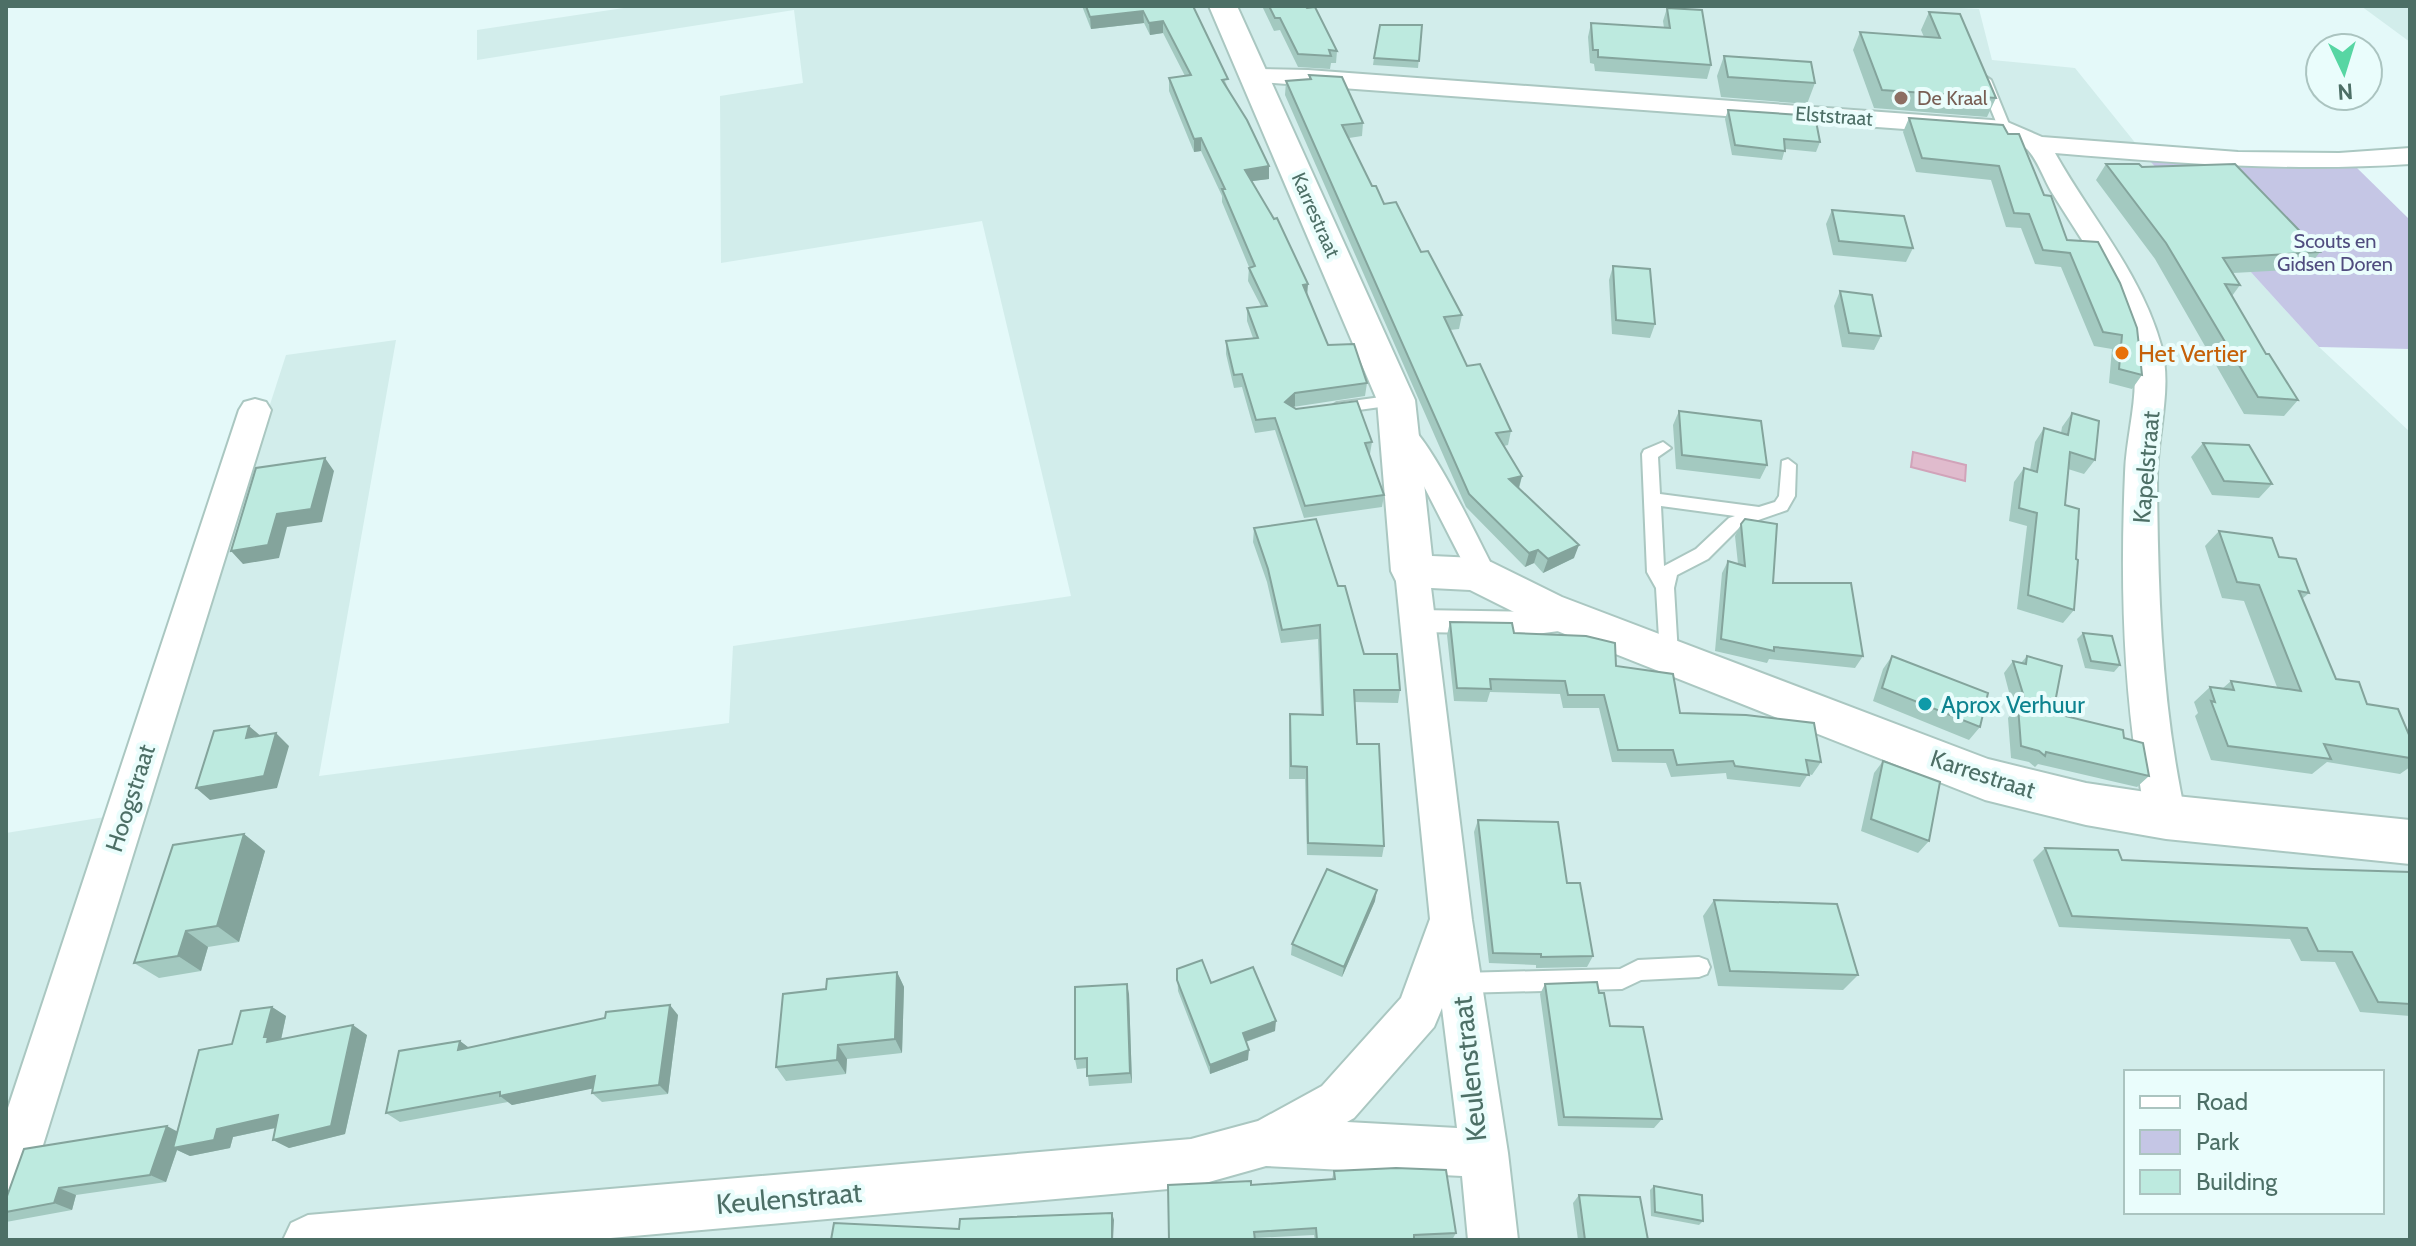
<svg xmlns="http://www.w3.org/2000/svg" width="2416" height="1246" font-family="Cabin,sans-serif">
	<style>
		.residential { fill: #d2edeb; fill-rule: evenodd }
		.green { fill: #c5c6e5 }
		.water { fill: #e0bbcd; stroke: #d1a3b9; stroke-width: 2 }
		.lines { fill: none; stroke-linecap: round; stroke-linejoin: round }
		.service-casing { stroke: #aac7c1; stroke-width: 4 }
		.pedestrian-casing { stroke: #aac7c1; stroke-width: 4 }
		.minor-casing { stroke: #aac7c1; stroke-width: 4 }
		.tertiary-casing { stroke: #aac7c1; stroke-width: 4 }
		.service { fill: #fff; fill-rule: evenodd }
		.pedestrian { fill: #fff; fill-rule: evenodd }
		.minor { fill: #fff; fill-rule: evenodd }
		.tertiary { fill: #fff; fill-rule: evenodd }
		.wall { fill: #a3c9c0 }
		.shaded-wall { fill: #84a49c }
		.building { fill: #bdeadf; stroke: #84a49c; stroke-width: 2 }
		.education-dot { fill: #8d6e63; stroke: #eafdfc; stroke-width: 3 }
		.food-dot { fill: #e8710a; stroke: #eafdfc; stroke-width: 3 }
		.culture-dot { fill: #0f9aa8; stroke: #eafdfc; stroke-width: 3 }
		.labels { text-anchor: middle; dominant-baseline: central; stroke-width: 8; stroke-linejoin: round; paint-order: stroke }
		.far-education-label { font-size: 20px; fill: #785e54; stroke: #eafdfc; text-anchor: start }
		.far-street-label { font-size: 20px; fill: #4d6f66; stroke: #eafdfc }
		.far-park-label { font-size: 20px; fill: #504c7f; stroke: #eafdfc }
		.food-label { font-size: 24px; fill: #c56008; stroke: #eafdfc; text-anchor: start }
		.street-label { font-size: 24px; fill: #4d6f66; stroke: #eafdfc }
		.culture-label { font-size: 24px; fill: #0d838f; stroke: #eafdfc; text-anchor: start }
		.near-street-label { font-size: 28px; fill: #4d6f66; stroke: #eafdfc }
	</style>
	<rect width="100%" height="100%" fill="#e4f9f9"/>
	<!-- residential -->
	<path class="residential" d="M637 6H1926L1979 9 1992 60 2075 68 2149 160 2319 347 2410 432V1240H6V1222L286 355 396 340 319 776 729 723 733 646 1071 596 982 221 721 263 720 96 803 83 794 10 477 60V30ZM2126 1072H2382V1212H2126Z
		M2361 6H2410V42Z
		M111 816 6 1130V833Z"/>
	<!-- green -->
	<path class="green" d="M2149 160 2354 165 2410 220V349L2319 347Z"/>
	<!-- water -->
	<path class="water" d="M1913 452 1966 465 1965 481 1911 467Z"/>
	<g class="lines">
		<!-- service casing -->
		<g class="service-casing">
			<path id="service" d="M1985 76 1991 80 2011 129 2009 132 1999 129 1979 80Z
				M1396 395 1404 400 1402 404 1337 413 1329 408 1337 403Z
				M1663 442 1671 448 1658 457 1660 494 1759 507 1775 502 1779 496 1782 461 1788 459 1796 465 1795 496 1787 510 1741 526 1708 559 1677 575 1674 588 1678 655 1675 660H1663L1660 655 1656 588 1647 572 1642 454 1644 450ZM1661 506 1735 516 1729 518 1696 549 1664 566Z
				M1699 957 1707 960 1710 967 1707 974 1699 977 1641 980 1622 989 1460 993 1452 990 1449 983 1452 976 1460 973 1620 969 1638 960Z"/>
		</g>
		<!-- pedestrian casing -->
		<g class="pedestrian-casing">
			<path id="pedestrian" d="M1400 418C1426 426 1482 548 1498 577L1494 584 1484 587 1474 584 1408 455 1388 427 1391 421Z
				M1572 609 1582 612 1586 620 1582 628 1536 634 1418 632 1408 629 1404 621 1408 613 1418 610 1536 612Z"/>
		</g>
		<!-- minor casing -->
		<g class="minor-casing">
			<path id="minor" d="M1255 69 1308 70 2005 121 2042 137 2238 152 2339 153 2410 148V164C2291 172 2174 163 2055 153 2090 216 2141 273 2161 345 2173 389 2157 433 2157 478 2158 592 2161 705 2186 817L2180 829 2166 835 2152 829 2146 817C2123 704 2120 588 2125 473 2126 437 2138 401 2134 365 2127 300 2084 245 2051 191 2044 179 2037 159 2027 149 2021 143 2008 140 2000 136L1246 81 1243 76 1246 71Z
				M255 399 266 402 271 410 30 1187 23 1204 6 1211V1114L239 410 244 402Z
				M1412 558 1424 562 1429 571 1472 920 1508 1153 1518 1240H1468L1462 1176 1266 1166 1191 1187 588 1240H283L291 1223 308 1215 1191 1139 1258 1121 1322 1086 1401 998 1430 919 1395 571 1400 562ZM1442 1008 1457 1128 1347 1122 1354 1118 1434 1027Z"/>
		</g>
		<!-- tertiary casing -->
		<g class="tertiary-casing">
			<path id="tertiary" d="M1209 6H1237L1415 400 1432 556 1476 558 1491 562 1562 597 1988 759 2086 783 2166 795 2410 820V864L2166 839 2086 825 1985 800 1532 621 1470 590 1412 587 1397 583 1391 571 1377 400Z"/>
		</g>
		<!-- service -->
		<use href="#service" class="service"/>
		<!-- pedestrian -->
		<use href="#pedestrian" class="pedestrian"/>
		<!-- minor -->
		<use href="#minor" class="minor"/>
		<!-- tertiary -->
		<use href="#tertiary" class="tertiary"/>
	</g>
	<!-- wall -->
	<path class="wall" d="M1082 6H1193L1228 88 1269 166V179L1252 181 1307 296 1328 345 1367 383 1365 396 1293 407 1372 442 1370 454 1369 455 1384 495 1382 507 1304 518 1275 430 1255 433 1242 387 1234 388 1226 354V341L1253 338 1247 321V308L1261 306 1248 281 1249 267 1222 202V196L1201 151 1194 152 1169 91V78L1185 76 1163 33 1150 35 1144 23 1091 29Z
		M1262 6H1305L1337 51 1336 63H1331L1330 69 1298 67 1280 30 1274 31Z
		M1667 8 1711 65 1707 79 1595 71 1594 64 1590 63 1588 37 1591 23 1664 28 1663 21Z
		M1929 12 1996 98 1987 117 1874 108 1853 50 1860 32 1924 37 1921 30Z
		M1422 25 1418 68 1373 65 1374 58Z
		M1724 56 1815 83 1807 104 1721 97 1717 76Z
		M1309 75 1363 123 1362 136 1349 138 1372 186 1421 252 1462 315 1459 329 1450 330 1467 366 1511 431 1508 445 1504 446 1522 476 1519 489 1574 558 1543 573 1534 563 1525 567 1466 507 1285 95 1286 81 1309 79Z
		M1728 110 1820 142 1816 152 1785 149 1782 160 1732 155 1725 119Z
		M1909 118 2003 125 2044 195 2067 240 2098 242 2142 375 2132 389 2109 383 2112 349 2094 346 2061 267 2035 264 2021 228 2006 227 1991 180 1916 172 1903 132Z
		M2106 164 2142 167 2320 252 2307 269 2233 273 2240 285 2232 296 2266 354 2298 400 2284 416 2244 414 2155 259 2096 180Z
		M1832 210 1913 248 1906 262 1833 255 1826 224Z
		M1613 266 1655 324 1650 338 1612 334 1609 280Z
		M1840 291 1881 336 1874 350 1842 347 1834 306Z
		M1679 411 1767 465 1760 479 1676 469 1673 425Z
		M2072 413 2095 460 2084 474 2068 469 2065 505 2076 559 2074 610 2063 623 2017 609 2027 526 2009 521 2014 482 2024 468 2030 470 2035 442 2044 428 2061 433 2062 427Z
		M2203 443 2272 484 2259 498 2212 495 2191 457Z
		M1741 524 1773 583 1863 656 1855 668 1769 659 1767 663 1715 651 1722 573 1728 561 1738 564 1735 536Z
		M1254 528 1338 586 1364 654 1400 690 1398 703 1354 702 1357 744 1384 846 1382 857 1307 855 1305 779H1289V727L1290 714 1321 715 1318 639 1281 643 1267 582 1253 542Z
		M2219 531 2279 557 2309 593 2302 599 2336 679 2410 737V767L2400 774 2327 762 2312 774 2211 760 2195 716 2198 713 2194 702 2210 687 2223 688 2231 681 2277 687 2244 601 2222 598 2205 546Z
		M1450 622 1514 633 1616 666 1680 713 1821 762 1812 775 1808 774 1800 787 1727 779 1726 773 1671 777 1666 763 1612 762 1599 708H1563L1560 694 1490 692 1487 702 1454 701 1447 635Z
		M2083 633 2120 665 2114 672 2085 668 2077 639Z
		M1892 656 1980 727 1969 740 1873 701 1883 669Z
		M2027 656 2053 713 2124 738 2149 776 2137 787 2038 764 2035 767 2029 762 2011 758 2008 718 2014 711 2004 673 2013 661 2021 663Z
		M1883 761 1929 841 1918 853 1861 831 1874 773Z
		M1478 820 1567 883 1593 956 1587 967 1536 968V965L1489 963 1474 832Z
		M244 834 265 851 239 942 208 947 201 971 159 978 134 963Z
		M2045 848 2122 860 2313 869 2410 872V1016L2360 1012 2335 962 2301 961 2290 939 2059 927 2033 860Z
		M1714 900 1858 975 1843 990 1718 986 1703 916Z
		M1375 901 1342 977 1291 955 1292 944Z
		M1177 969 1211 983 1275 1031 1246 1042 1248 1060 1210 1074 1178 991Z
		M897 972 904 987 902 1053 847 1059 846 1074 786 1081 776 1067 826 989Z
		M1545 984 1599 993 1610 1026 1662 1119 1654 1128 1558 1126 1540 994Z
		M1129 994 1132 1083 1089 1086 1087 1068 1077 1069 1075 1059Z
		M272 1007 286 1016 281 1040 367 1035 345 1134 289 1148 273 1140 276 1128 233 1137 230 1148 190 1156 177 1150 166 1182 76 1195 72 1210 6 1222V1199L177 1131Z
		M678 1015 668 1094 602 1102 592 1093 593 1088 512 1105 508 1102 400 1122 386 1113 460 1041 469 1048Z
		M1334 1171 1456 1233 1452 1240H1315L1314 1235 1254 1238 1251 1185 1332 1179Z
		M1654 1186 1703 1221 1699 1225 1651 1216 1650 1190Z
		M1579 1195 1648 1240H1578L1573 1203Z"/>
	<!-- shaded-wall -->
	<path class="shaded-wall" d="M1143 11 1144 23 1091 29 1090 17Z
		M1163 21V33L1150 35 1149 23Z
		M1201 138V151L1194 152V139Z
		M1269 166V179L1245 182V170Z
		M1308 284 1307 297 1303 285Z
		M1295 393V406L1284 415 1285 402Z
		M325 458 334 471 322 522 287 527 279 558 243 564 231 551 277 514Z
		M1522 476 1518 490 1509 479Z
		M1579 545 1574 558 1543 573 1548 559Z
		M1538 550 1534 563 1525 567 1529 553Z
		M249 726 263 738H246Z
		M276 733 289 746 277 788 210 800 196 788Z
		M244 834 265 851 239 942 217 926Z
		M1377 890 1375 901 1342 977 1344 967Z
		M186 931 208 947 201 971 178 956Z
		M897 972 904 987 902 1053 895 1039Z
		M1127 984 1129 994 1132 1083 1130 1073Z
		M670 1005 678 1015 668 1094 659 1085Z
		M272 1007 286 1016 280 1044 267 1042 264 1037Z
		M1276 1021 1275 1031 1242 1043 1243 1033Z
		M353 1025 367 1035 345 1134 289 1148 273 1140Z
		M460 1041 472 1050H458Z
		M838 1045 847 1059 846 1074 837 1060Z
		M1249 1050 1248 1060 1210 1074V1065Z
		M595 1076 605 1086 512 1105 500 1096Z
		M278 1115 293 1124 233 1137 230 1148 190 1156 177 1150 166 1182 150 1175 167 1126 182 1134 217 1129Z
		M59 1188 76 1195 72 1210 54 1203Z
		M1112 1213 1114 1220 1113 1240H1112Z"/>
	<!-- building -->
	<path class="building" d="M1086 6H1193L1228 79 1222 80 1247 120 1269 166 1245 170 1274 219 1277 218 1308 284 1303 285 1328 345 1354 344 1367 383 1295 393 1285 402 1296 409 1357 401 1372 442 1365 443 1384 495 1305 506 1275 418 1256 420 1242 374 1234 375 1226 341 1258 338 1247 308 1267 306 1249 268 1255 266 1222 189H1225L1201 138 1194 139 1169 78 1191 75 1163 21 1149 23 1143 11 1090 17Z
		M1269 6H1305L1307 8 1315 7 1337 51 1329 50 1331 56 1298 54 1280 18H1275Z
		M1667 8 1702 10 1711 65 1598 57V50H1593L1591 23 1670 28Z
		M1929 12 1960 14 1996 98 1882 90 1860 32 1940 38Z
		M1380 25H1422L1419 61 1374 58Z
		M1724 56 1811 62 1815 83 1728 77Z
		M1309 75 1342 77 1363 123 1342 125 1372 186H1376L1384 204 1396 202 1421 252 1428 251 1462 315 1444 317 1467 366 1480 364 1511 431 1496 433 1522 476 1509 479 1579 545 1548 559 1538 550 1529 553 1469 494 1286 81 1311 79Z
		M1728 110 1815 116 1820 142 1784 139 1785 151 1735 145Z
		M1909 118 2003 125 2008 134H2019L2044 195 2051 196 2067 240 2098 242 2120 283 2137 328 2142 375 2119 369 2122 335 2103 332 2070 253 2043 250 2029 214 2014 213 1999 166 1922 158Z
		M2106 164H2139L2142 167 2235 164 2320 252 2223 258 2240 285 2225 284 2266 354H2269L2298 400 2258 397 2166 243Z
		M1832 210 1904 216 1913 248 1839 241Z
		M1613 266 1650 269 1655 324 1616 320Z
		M1840 291 1872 295 1881 336 1849 333Z
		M1679 411 1761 421 1767 465 1682 455Z
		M2072 413 2099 421 2095 460 2070 452 2065 505 2079 509 2076 559 2078 560 2074 610 2028 595 2037 513 2019 508 2024 468 2037 472 2044 428 2068 435Z
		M2203 443 2249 445 2272 484 2224 481Z
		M325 458 311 509 277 514 268 545 231 551 256 468Z
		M1316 519 1338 586H1345L1364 654H1397L1400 690H1354L1357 744H1379L1384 846 1308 843 1307 767 1291 766 1290 714 1323 715 1320 625 1282 630 1268 569 1254 528Z
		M1745 519 1777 524 1773 583H1851L1863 656 1774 647V651L1721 639 1728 561 1745 566 1741 524Z
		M2219 531 2272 538 2279 557 2296 559 2309 593 2299 591 2336 679 2359 682 2367 704 2398 709 2410 737V758L2324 744 2331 759 2228 746 2211 701 2215 702 2210 687 2234 690 2231 681 2301 691 2259 585 2237 582Z
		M1450 622 1512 623 1514 633 1586 636 1615 643 1616 666 1673 674 1680 713 1746 715 1814 723 1821 762 1806 760 1809 775 1735 766 1733 761 1677 765 1673 750H1618L1604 695H1568L1565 681 1490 679 1491 689 1457 688Z
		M2083 633 2112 636 2120 665 2091 661Z
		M1892 656 1988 693 1980 727 1882 688Z
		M2027 656 2062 666 2053 713 2123 730 2124 738 2143 743 2149 776 2046 752 2045 756 2039 751 2021 746 2018 706 2028 710 2013 661 2026 664Z
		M249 726 246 738 276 733 264 776 196 788 214 731Z
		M1883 761 1940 782 1929 841 1871 819Z
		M1478 820 1558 822 1567 883H1580L1593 956 1541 957V954L1493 953Z
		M244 834 217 926 186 931 178 956 134 963 173 845Z
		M2045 848 2118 850 2122 860 2313 869 2410 872V1004L2378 1002 2352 952 2318 951 2307 928 2072 916Z
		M1327 869 1377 890 1344 967 1292 944Z
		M1714 900 1837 904 1858 975 1730 971Z
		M1202 960 1211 983 1253 967 1276 1021 1243 1033 1249 1050 1210 1065 1177 980V969Z
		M897 972 895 1039 838 1045 837 1060 776 1067 783 994 826 989 827 979Z
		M1597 982 1599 993H1604L1610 1026 1643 1027 1662 1119 1564 1117 1545 984Z
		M1127 984 1130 1073 1087 1076V1058L1075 1059V987Z
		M670 1005 659 1085 592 1093 595 1076 500 1096V1092L386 1113 399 1051 460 1041 458 1050 605 1018 606 1012Z
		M272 1007 264 1037H268L267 1042 353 1025 331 1126 273 1140 278 1115 217 1129 214 1140 173 1148 199 1050 232 1044 241 1011Z
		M167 1126 150 1175 59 1188 54 1203 6 1212V1199L24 1149Z
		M1396 1168 1446 1170 1456 1233 1414 1235V1240H1317L1316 1228 1254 1232 1255 1240H1169L1168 1185 1251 1181V1185L1335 1179 1334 1171Z
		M1654 1186 1702 1195 1703 1221 1655 1212Z
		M1579 1195 1640 1197 1648 1240H1585Z
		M1112 1213V1240H831L834 1223 959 1229 960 1219Z"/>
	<!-- markers -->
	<circle class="education-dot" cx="1901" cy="98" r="8"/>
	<circle class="food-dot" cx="2122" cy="353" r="8"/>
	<circle class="culture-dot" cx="1925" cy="704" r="8"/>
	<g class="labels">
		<!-- far-education labels -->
		<g class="far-education-label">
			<text x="1917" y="98">De Kraal</text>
		</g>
		<!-- far-street labels -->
		<g class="far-street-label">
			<text transform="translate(1834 116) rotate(4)">Elststraat</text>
			<text transform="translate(1316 215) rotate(66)">Karrestraat</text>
		</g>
		<!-- far-park labels -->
		<g class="far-park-label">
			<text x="2335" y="241">Scouts en<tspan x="2335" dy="23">Gidsen Doren</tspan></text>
		</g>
		<!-- food labels -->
		<g class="food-label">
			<text x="2138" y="353">Het Vertier</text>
		</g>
		<!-- street labels -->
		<g class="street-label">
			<text transform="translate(2146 467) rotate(-85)">Kapelstraat</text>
			<text transform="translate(1983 774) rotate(18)">Karrestraat</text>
			<text transform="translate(130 798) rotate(-72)">Hoogstraat</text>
		</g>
		<!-- culture labels -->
		<g class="culture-label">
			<text x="1941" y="704">Aprox Verhuur</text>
		</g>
		<!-- near-street labels -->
		<g class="near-street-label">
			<text transform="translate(1469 1069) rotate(-96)">Keulenstraat</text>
			<text transform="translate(789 1198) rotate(-5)">Keulenstraat</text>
		</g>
	</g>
	<!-- border -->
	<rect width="2416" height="1246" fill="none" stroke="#4d6f66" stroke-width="16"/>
	<!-- legend -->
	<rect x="2124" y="1070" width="260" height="144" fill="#eafdfc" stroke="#abc4c0" stroke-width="2"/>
	<rect x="2140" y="1096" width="40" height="12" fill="#ffffff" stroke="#abc4c0" stroke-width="2"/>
	<text x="2196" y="1110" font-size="24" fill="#4d6f66">Road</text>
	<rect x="2140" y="1130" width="40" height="24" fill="#c5c6e5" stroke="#abc4c0" stroke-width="2"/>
	<text x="2196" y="1150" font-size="24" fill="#4d6f66">Park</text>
	<rect x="2140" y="1170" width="40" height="24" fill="#bdeadf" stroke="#abc4c0" stroke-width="2"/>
	<text x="2196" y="1190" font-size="24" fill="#4d6f66">Building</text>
	<!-- north arrow -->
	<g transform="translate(2344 72) rotate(176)"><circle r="38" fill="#eafdfc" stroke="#abc4c0" stroke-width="2"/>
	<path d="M0-6L14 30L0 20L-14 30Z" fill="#57d6a3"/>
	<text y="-12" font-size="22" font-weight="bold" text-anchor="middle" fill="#4d6f66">N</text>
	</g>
</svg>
